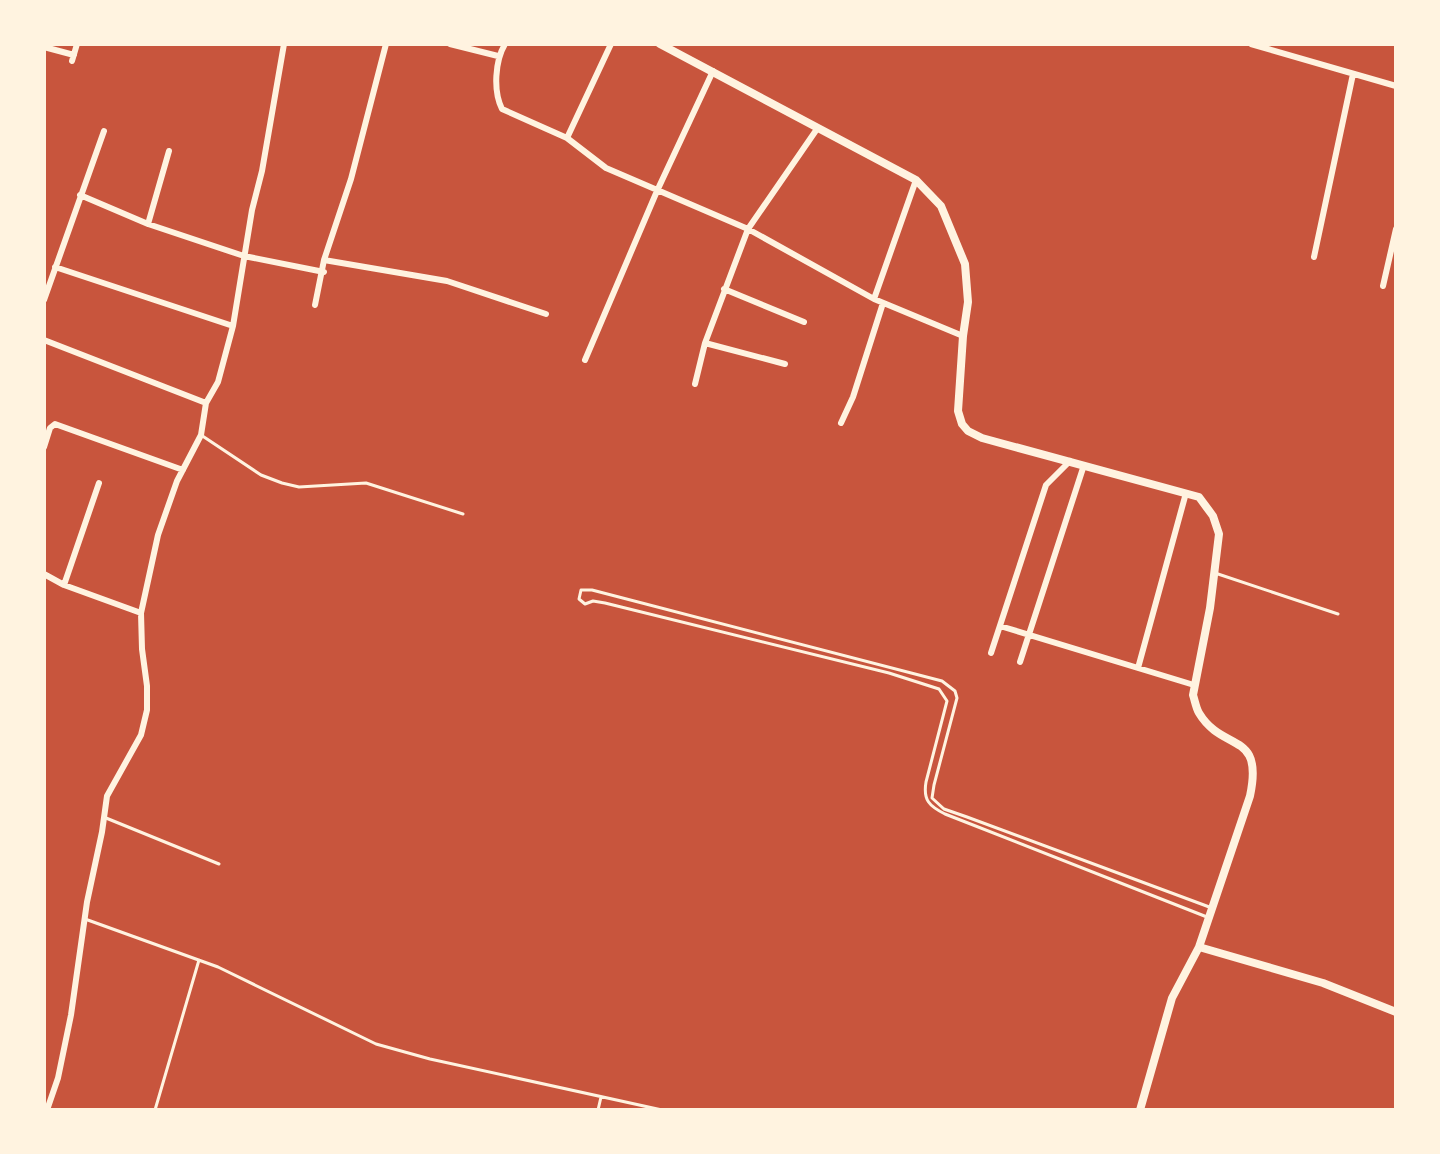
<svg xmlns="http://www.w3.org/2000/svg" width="1440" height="1154" font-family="Montserrat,sans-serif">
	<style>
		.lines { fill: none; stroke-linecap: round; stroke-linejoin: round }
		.service { stroke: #fff3e0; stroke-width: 3 }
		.minor { stroke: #fff3e0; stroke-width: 6 }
		.tertiary { stroke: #fff3e0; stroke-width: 8 }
	</style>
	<rect width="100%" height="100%" fill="#c8553d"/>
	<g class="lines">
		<!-- service -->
		<path class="service" d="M201 435 261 475 282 483 299 487 366 483 463 514
			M1215 573 1338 614
			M106 818 219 864
			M1207 917 945 814C929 806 923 800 926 782L947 701 939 689 889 673 605 603 593 601 585 604 579 599 581 590H592L942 681 955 691 957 698 934 785 932 798 944 809 967 817 1212 908
			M85 919 218 967 376 1044 430 1059 662 1110
			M155 1110 199 960
			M598 1110 601 1097"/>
		<!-- minor -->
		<path class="minor" d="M450 44 498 56
			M505 44C495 61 493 91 502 109L567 138 606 168 748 229 874 299 963 336
			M1251 44 1396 86
			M44 47 74 55
			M72 61 77 44
			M567 138 611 44
			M80 195 148 224 244 256 324 272
			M148 224 169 151
			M1314 257 1353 74
			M324 260 447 281 546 314
			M55 267 233 326 252 210 262 171 284 44
			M1383 286 1396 229
			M724 289 804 322
			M874 299 916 180
			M44 300 104 131
			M315 305 324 260 351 179 386 44
			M44 340 206 403
			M705 343 785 364
			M585 360 657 191 713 71
			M695 384 705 343 748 229 817 129
			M841 423 853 397 883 303
			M44 447 50 428 55 424 183 470
			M44 574 64 585 141 613
			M64 585 99 483
			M1000 626 1194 685
			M991 653 1046 485 1070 461
			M1020 662 1084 465
			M1138 668 1186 493
			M47 1110 58 1078 71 1015 87 902 102 832 107 796 141 735 147 710V686L142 649 141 613 158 535 177 481 201 435 206 403 218 382 233 326"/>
		<!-- tertiary -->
		<path class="tertiary" d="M660 44 916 180 941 206 965 264 968 302 963 336 958 411 962 424 968 431 982 438 1199 497 1213 516 1219 534 1210 608 1193 695C1195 701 1196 708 1199 713 1223 753 1264 730 1250 796L1199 947 1172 998 1140 1110
			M1199 947 1323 983 1396 1012"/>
	</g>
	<!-- border -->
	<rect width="1440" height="1154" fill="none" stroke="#fff3e0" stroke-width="92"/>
</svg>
